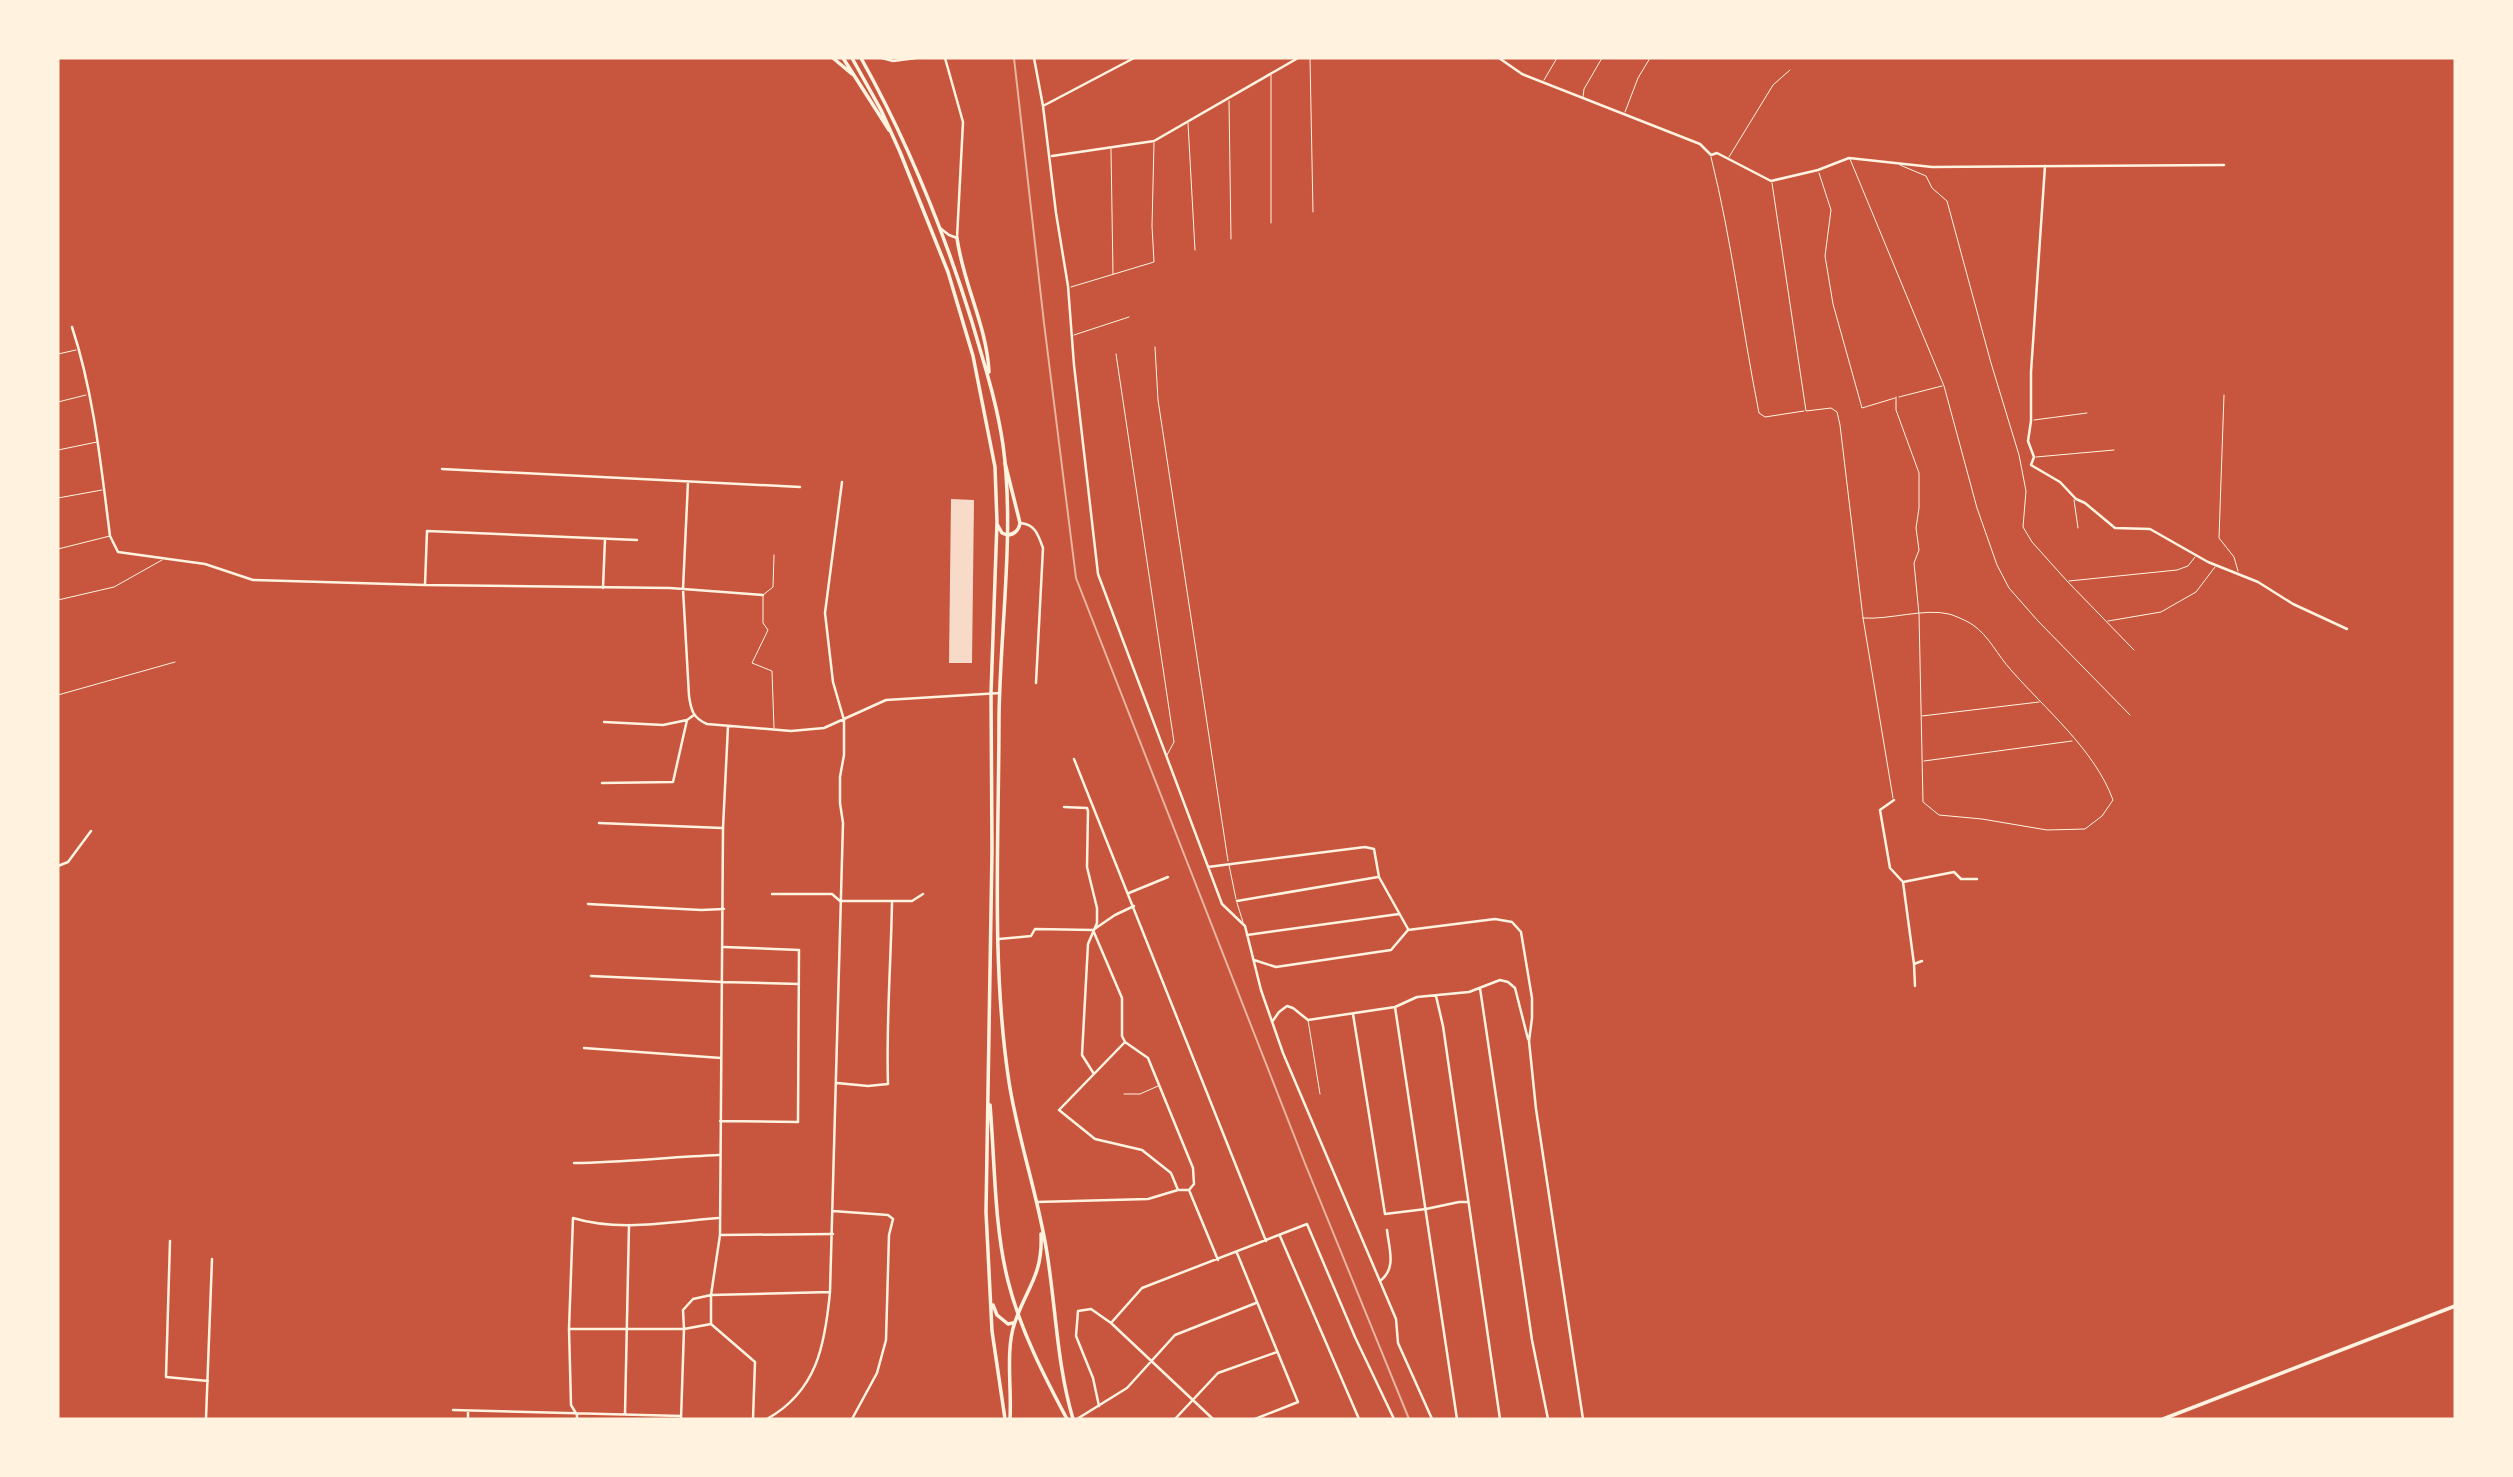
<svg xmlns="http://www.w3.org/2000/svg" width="2513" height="1477" font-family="'DM Sans',sans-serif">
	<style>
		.building { fill: #f7dbc8 }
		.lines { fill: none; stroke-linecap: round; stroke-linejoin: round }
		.service { stroke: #fff3e0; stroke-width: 1 }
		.minor { stroke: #fff3e0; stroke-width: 2.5 }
		.tertiary { stroke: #fff3e0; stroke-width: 3.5 }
		.secondary { stroke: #fff3e0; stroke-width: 3.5 }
		.primary { stroke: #fff3e0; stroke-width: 3.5 }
		.rail { stroke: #e9b49f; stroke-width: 2 }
	</style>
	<rect width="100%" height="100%" fill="#c8553d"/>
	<!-- building -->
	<path class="building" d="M951 499 974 500 972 663H949Z"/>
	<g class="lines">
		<!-- service -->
		<path class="service" d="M1310 58 1313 212
			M1271 75V223
			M1544 80 1557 58
			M1583 97 1584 89 1602 58
			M1229 101 1231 239
			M1625 112 1638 78 1650 58
			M1188 123 1195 250
			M1111 149 1113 274
			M1711 157C1732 241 1742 328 1759 413L1765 417 1804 411
			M1729 157 1773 85 1790 70
			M1850 159 1944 386 1977 508 1997 565 2009 588 2038 621 2130 715
			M1900 165 1926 176 1932 188 1947 201 1991 363 2019 455 2026 491 2023 527 2032 542 2067 581 2134 650
			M1819 173 1831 210 1825 256 1833 304 1862 408 1895 398
			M1772 183 1806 411 1831 408 1837 412 1840 425 1863 618 1893 798
			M1071 287 1154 262 1152 226 1154 143
			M1074 335 1129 317
			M1155 347 1158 400 1228 861
			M58 354 76 350
			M1116 354 1174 742 1167 755
			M2224 395 2219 538 2234 557 2238 571
			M1899 397 1942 386
			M58 402 86 395
			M2034 420 2087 413
			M58 450 97 442
			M2036 457 2114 450
			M58 498 102 490
			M2074 500 2078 528
			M58 549 110 536
			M2069 581 2177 570 2188 566 2195 557
			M58 600 114 587 162 560
			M1863 618C1889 620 1925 608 1949 614 1956 616 1967 621 1973 625 1989 636 1998 656 2011 670 2045 709 2095 750 2113 800L2102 816 2085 829 2047 830 1982 819 1939 815 1923 802 1919 614 1914 563 1919 550 1916 528 1919 508V473L1896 410V397
			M2108 621 2161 612 2196 592 2215 567
			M58 695 175 662
			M1922 716 2039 702
			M774 728 772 671 752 663 768 630 763 623V595L773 587 774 555
			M1924 761 2072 741
			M1229 865 1236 899
			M1237 903 1243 922
			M1308 1020 1320 1094
			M1124 1094H1140L1158 1086"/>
		<!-- minor -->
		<path class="minor" d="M882 58 893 61 916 58
			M1034 58 1043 106 1056 213 1068 286 1074 365 1098 574 1222 904 1245 926 1261 990 1283 1053 1396 1319 1398 1343 1432 1419
			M1499 58 1522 74 1700 144 1711 155 1717 153 1771 181 1818 170 1849 158 1932 167 2224 165
			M1043 106 1134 58
			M1052 156 1154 141 1298 58
			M2045 166 2031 372V421L2028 441 2034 457 2031 465 2060 482 2076 499 2085 503 2115 528 2150 529 2208 562 2258 582 2293 604 2347 629
			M940 228 949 235 957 238 963 122 945 58
			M72 327C94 394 101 466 110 536L118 552 205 564 253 580 425 585 670 588 763 595
			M442 469 800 487
			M688 482 683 589 689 696C691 710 693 718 707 724L791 731 824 728 886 700 1000 693
			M1020 523C1035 524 1038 534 1043 548L1036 683
			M425 585 427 531 637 540
			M603 588 605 539
			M604 722 663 725 687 720
			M728 726 723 828 720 1235 711 1295V1324L684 1329 683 1310 693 1299 711 1295 830 1292
			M1074 759 1266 1241
			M602 783 673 782 687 720 694 715
			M1894 800 1880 810 1890 868 1903 882 1954 872 1961 879H1977
			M1064 807 1087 808 1088 811 1087 867 1097 908V923L1088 944 1082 1055 1094 1074
			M599 823 722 828
			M58 866 68 862 91 831
			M1208 867 1365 847 1374 849 1379 877 1408 929
			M1903 882 1914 964
			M1129 893 1168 877
			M772 894H832L840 901H912L923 894
			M1237 901 1378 877
			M588 904 701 910 724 909
			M1093 930 1122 998V1036L1125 1042 1148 1058 1193 1168 1194 1184 1189 1190
			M1408 930 1495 919 1512 922 1521 932 1532 998V1018L1529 1041 1536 1109 1583 1419
			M1247 935 1399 914
			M999 939 1031 936 1035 929 1093 930 1115 915 1134 906
			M1254 960 1276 967 1391 950 1408 930
			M591 976 722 982
			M722 982 799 984
			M1915 986 1914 964 1922 961
			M1480 988 1532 1340 1548 1419
			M1436 996 1443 1026 1500 1419
			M1395 1007 1457 1419
			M1353 1014 1385 1214 1426 1209 1459 1202H1468
			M1272 1022 1279 1012 1287 1006 1293 1008 1308 1020 1395 1007 1417 997 1469 992 1500 980 1508 982 1515 988 1528 1039
			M1125 1042 1059 1110 1095 1139 1142 1150 1171 1173 1178 1190H1189
			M584 1048 721 1058
			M837 1083 868 1086 888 1084C886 1023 891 963 892 902
			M720 1121 798 1122 799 950 724 947
			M574 1163C623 1162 671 1157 719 1155
			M1189 1190 1218 1260
			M1037 1202 1148 1199 1178 1190
			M833 1211 888 1215 893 1219 889 1235 886 1340 877 1373 852 1419
			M721 1235 833 1234
			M1280 1236 1359 1419
			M170 1241 166 1377 208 1381
			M1237 1253 1298 1402 1255 1419
			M1380 1281C1397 1268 1389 1249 1387 1230
			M1111 1323 1142 1288 1307 1224 1355 1337 1394 1419
			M711 1324 755 1362 753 1419
			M569 1329H684L681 1419
			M1099 1406 1093 1378 1076 1336 1078 1311 1091 1309 1111 1323 1213 1419
			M453 1410 681 1416
			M625 1414 629 1225
			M206 1419 212 1259
			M468 1419V1412
			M577 1419V1415L571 1405 569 1329 573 1218C619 1232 670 1222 718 1218
			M767 1419C817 1391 825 1345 830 1292L843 823 840 803V777L844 755V720L833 682 825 613 842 482
			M1077 1419 1127 1388 1175 1335 1256 1303
			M1175 1419 1218 1373 1277 1352"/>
		<!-- tertiary -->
		<path class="tertiary" d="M1005 463 1020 523C1019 530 1014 535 1007 535"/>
		<!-- secondary -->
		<path class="secondary" d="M833 58 852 74
			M843 58 889 130
			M2163 1419 2455 1306"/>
		<!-- primary -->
		<path class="primary" d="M852 58 881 110 900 152 948 272 973 356 995 467 997 522 991 693 992 851 986 1212 992 1331 1005 1419
			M861 58C909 144 943 228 972 322 984 363 997 403 1003 445 1015 531 1000 630 999 718 999 837 991 964 1009 1082 1018 1140 1038 1195 1047 1253 1056 1309 1057 1365 1073 1419
			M957 238C963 284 987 326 989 372
			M997 524 1002 533 1007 535
			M990 1105C995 1162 994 1226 1008 1281 1020 1329 1044 1376 1067 1419
			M993 1305 997 1315 1008 1324 1013 1323
			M1010 1419C1012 1390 1005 1349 1015 1322 1027 1287 1043 1275 1041 1234"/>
		<!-- rail -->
		<path class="rail" d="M1014 58 1044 323 1076 578 1306 1166 1409 1419"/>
	</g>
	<!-- border -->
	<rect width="2513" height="1477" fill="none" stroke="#fff3e0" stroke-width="119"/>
</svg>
